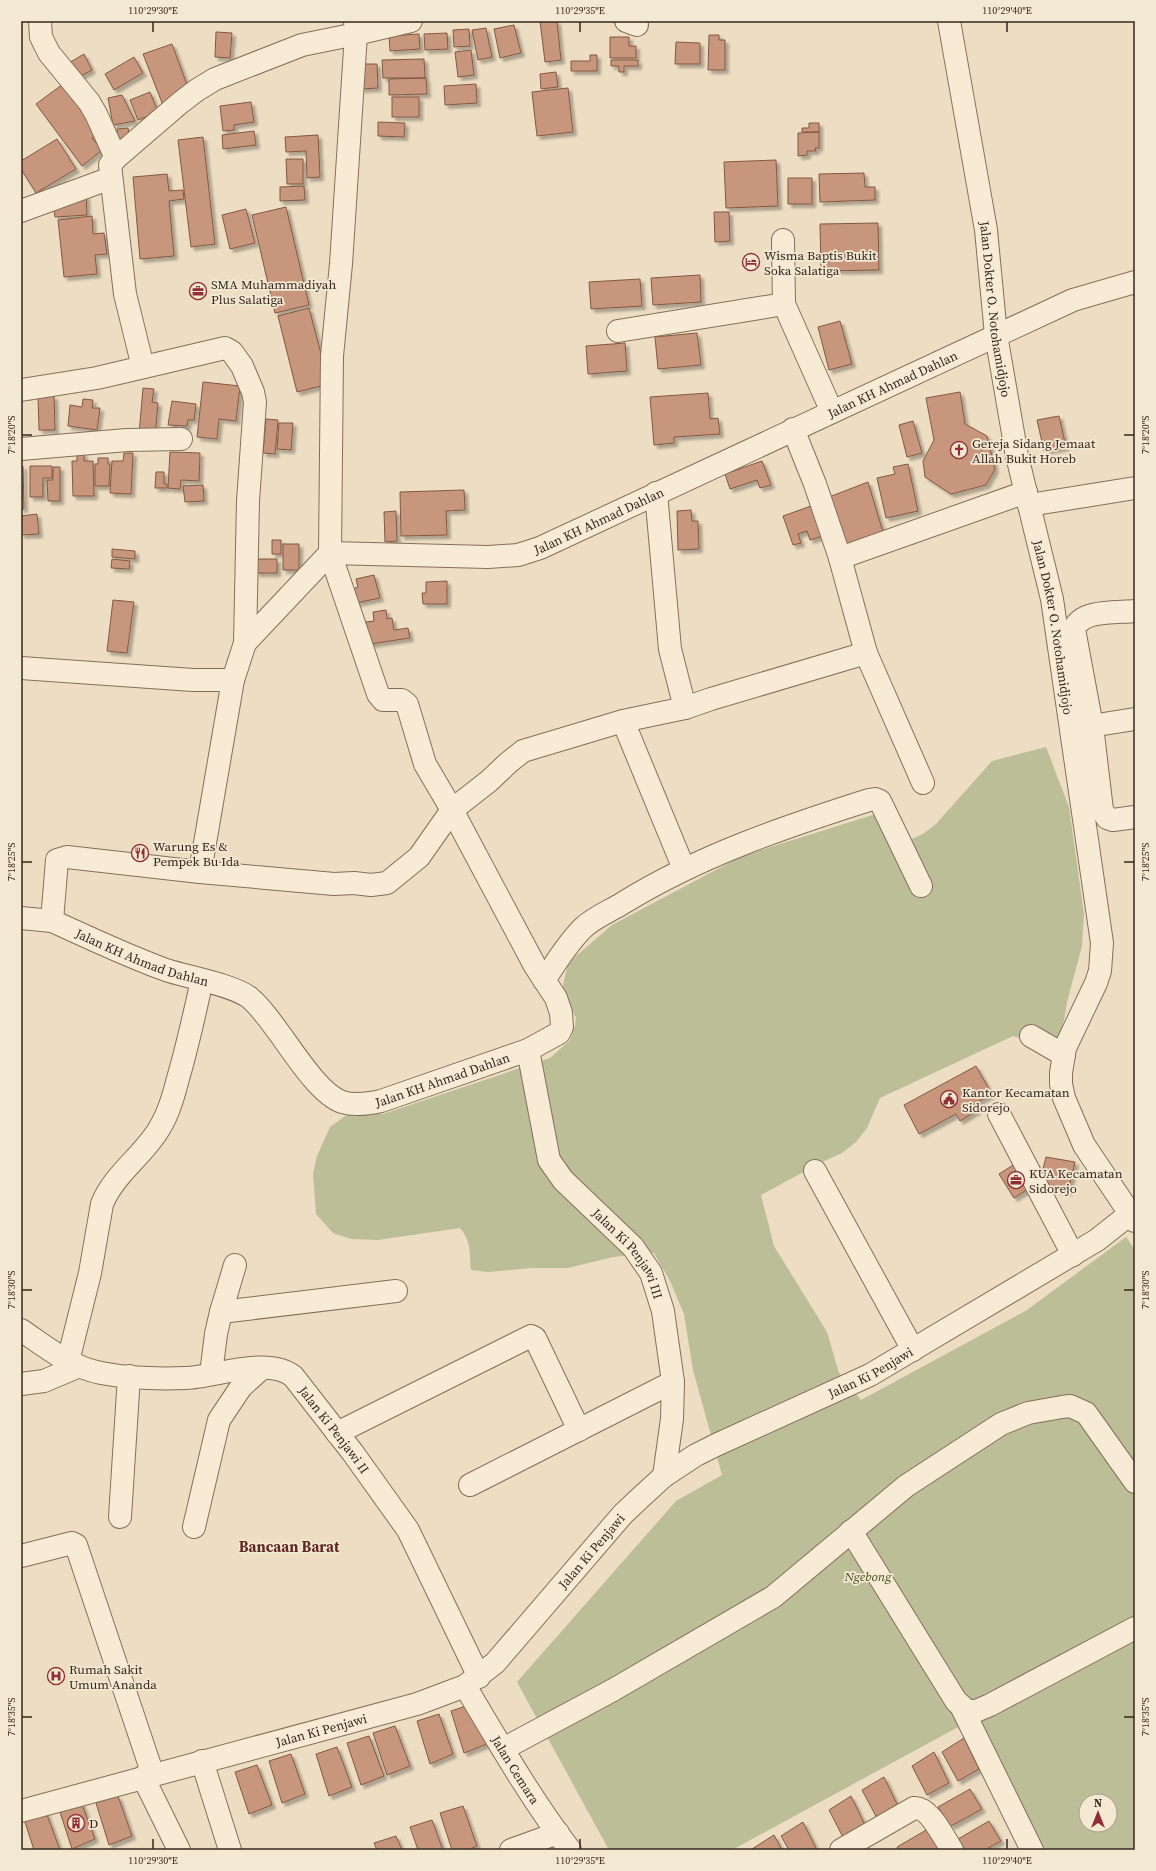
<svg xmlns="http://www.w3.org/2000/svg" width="1156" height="1871" font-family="'Source Serif 4',serif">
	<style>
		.cemetery { fill: #bcbe97; fill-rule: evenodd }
		.building { fill: #c8967b; stroke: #835842; filter: url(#shadow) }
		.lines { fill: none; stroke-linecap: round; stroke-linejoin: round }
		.minor-casing { stroke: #856f5b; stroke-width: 24 }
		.minor { stroke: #f7ebd6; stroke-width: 22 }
		.ticks { fill: none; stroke: #36281e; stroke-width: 1.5 }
		.labels { text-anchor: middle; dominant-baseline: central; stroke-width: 3.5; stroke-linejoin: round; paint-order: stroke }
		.poi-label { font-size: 13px; fill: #36281e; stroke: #f3e8d2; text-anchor: start }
		.street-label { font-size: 13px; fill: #36281e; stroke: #f3e8d2 }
		.park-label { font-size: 13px; font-style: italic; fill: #495126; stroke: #f3e8d2 }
		.quarter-label { font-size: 15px; font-weight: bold; fill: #602a20; stroke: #f3e8d2 }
		.neatline { fill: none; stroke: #36281e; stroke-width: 1.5 }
		.ticks-label { font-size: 10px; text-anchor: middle; fill: #36281e }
	</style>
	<defs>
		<filter id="shadow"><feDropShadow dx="3.5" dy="3.5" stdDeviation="1" flood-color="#0004"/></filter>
	</defs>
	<rect width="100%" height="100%" fill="#ecddc3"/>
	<!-- cemetery -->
	<path class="cemetery" d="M1046 747 1069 807 1084 914 1082 946 1067 1002C1065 1015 1062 1045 1044 1045 1034 1045 1022 1039 1013 1036L880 1098 867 1128 856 1142 842 1153 822 1162 761 1195 774 1246 827 1332 839 1373 861 1400 1027 1310 1126 1237 1135 1250V1850H1039L971 1720 732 1850H609L517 1682 676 1501 722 1475 693 1370 684 1314 670 1281 654 1253 613 1257 568 1268H532L488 1272 471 1270C469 1252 472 1243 460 1228L378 1240 351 1239 333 1233 316 1214 313 1174 317 1156 330 1127 352 1111 383 1114 550 1058 570 1040 575 1026 576 1018 564 994 563 985 568 963 612 925 742 856 882 812 907 841 923 834 936 824 992 761ZM1086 1801H1110V1825H1086Z"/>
	<!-- building -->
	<path class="building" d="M540 21H557L561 60 545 62Z
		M514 25 521 53 500 58 494 29Z
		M486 28 492 57 478 60 472 30Z
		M469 29 470 46 454 47 453 30Z
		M216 32 232 33 230 58 215 57Z
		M447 33 448 49 425 50 424 34Z
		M419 34 420 49 390 51 389 36Z
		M709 35H719V40H725V70H708Z
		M610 37H629V46H636V58H610Z
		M676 42 700 43V64H675Z
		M172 44 189 90 164 108 143 54Z
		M471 50 474 75 458 77 455 52Z
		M84 54 92 70 77 78 67 64Z
		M590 55H597V71H571V61H590Z
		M134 57 143 73 114 90 105 74Z
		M424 59 425 78H383L382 60Z
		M611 60H638V66H624V72H619V66H611Z
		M361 64H377L378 88 361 89Z
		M556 72 558 87 541 89 540 74Z
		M426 78 427 94 389 95V79Z
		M63 84 100 133 92 138 102 150 82 166 36 104Z
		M476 84 477 103 445 105 444 86Z
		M568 88 573 132 537 136 532 92Z
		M150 92 158 112 138 120 130 100Z
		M122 95 135 121 113 125 108 98Z
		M392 97H419V117H392Z
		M251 102 254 122 234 125V130L223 131 220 106Z
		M378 122 405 123 404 137 378 136Z
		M809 123H819V132H802V128H809Z
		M128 128 131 145 119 146 117 129Z
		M254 131 256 145 223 149 222 135Z
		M819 132V148H815L816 151H807V155L798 156V133Z
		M318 135 320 177 307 178 306 151 286 152 285 137Z
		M203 137 215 244 191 247 178 140Z
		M57 139 76 169 36 193 21 169V161Z
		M286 159H303V184H287Z
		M776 160 778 206 726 208 724 162Z
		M864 173 865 187H875V200L820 202 819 174Z
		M167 174 169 191 183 190 184 199 169 201 174 256 140 259 133 177Z
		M788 178H812V204H788Z
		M304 186 305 200 280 201V187Z
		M86 195 87 215 55 217 53 202Z
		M286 207 309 305 275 313 252 215Z
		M246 209 255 243 230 249 222 215Z
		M714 212H729L730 241 715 242Z
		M92 216 93 234 104 233 107 254 95 255 97 274 64 277 58 220Z
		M878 223 879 270 821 271 820 224Z
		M700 275 701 302 653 305 651 278Z
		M640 279 642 306 591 309 589 282Z
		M309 308 329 384 297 392 278 316Z
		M840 321 852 364 829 370 818 327Z
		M697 333 701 365 658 369 655 337Z
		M625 343 627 371 588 374 586 346Z
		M203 382 240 386 236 421 219 419 217 439 197 437Z
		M143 388 154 389 152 402 158 403 155 436 139 434Z
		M960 392 965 424 987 436 995 469 986 485 951 494 925 477 923 461 934 440 926 398Z
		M708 393 710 419 718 418 720 434 674 437V443L654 445 650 397Z
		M54 396 55 430H39L38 397Z
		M83 399 93 400 92 408H100L97 430 68 426 70 405 82 407Z
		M172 401 196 404 194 420H188L187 426 168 425Z
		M1059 416 1066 447 1044 451 1037 420Z
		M266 419 278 420 275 454 263 453Z
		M913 421 922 453 907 457 899 425Z
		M279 423H293L291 450 277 449Z
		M170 452 200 453 199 481 181 480 180 489 168 488Z
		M77 453H84V461H93L94 496H73L72 461H77Z
		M124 453H133L131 494 110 493 112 461H123Z
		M98 458H108V464H110L109 486H95V464H98Z
		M762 461 771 485 760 488 757 480 730 489 725 474Z
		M908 464 918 511 886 518 877 478 895 474 893 467Z
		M21 466H23L24 509H21Z
		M30 466H52V478H43V497H30Z
		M53 467H60V501H48L47 480H53Z
		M156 472H164V484H167V488H155Z
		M868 482 883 532 843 547 829 497Z
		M203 485 204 501 185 502 183 486Z
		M464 490 465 510 446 511 447 535 401 536 400 492Z
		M811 506 822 536 810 540 807 531 798 534 801 543 793 545 783 516Z
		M691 510 692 521H698L699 549 678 550 677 511Z
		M396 511 397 541 385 542 384 512Z
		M37 514 39 534 21 535V516Z
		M272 540H281V554H272Z
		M283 544H299V570H283Z
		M112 549 135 551V559L112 557Z
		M112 559 130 561 129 569 111 568Z
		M256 559H277V573H256Z
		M374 575 380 598 356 603 353 589 358 587 356 579Z
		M447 581V604H423L422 593H426V582Z
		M113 600 134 602 127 653 107 651Z
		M386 610 387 619 392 618 394 630 408 628 410 638 370 644 366 622 374 621 373 612Z
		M976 1066 992 1094 974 1104 978 1110 960 1121 956 1114 919 1134 904 1105Z
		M1046 1157 1075 1162 1068 1192 1039 1185Z
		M1018 1162 1033 1186 1014 1198 999 1174Z
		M472 1704 487 1744 464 1753 451 1711Z
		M439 1714 453 1754 430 1764 417 1721Z
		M395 1726 410 1766 387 1775 373 1733Z
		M369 1736 384 1776 361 1785 347 1743Z
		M964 1738 979 1769 958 1781 942 1752Z
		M337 1747 352 1787 329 1796 316 1754Z
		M934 1752 949 1783 927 1795 912 1766Z
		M291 1754 305 1794 282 1803 269 1761Z
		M257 1765 272 1805 249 1814 235 1772Z
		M884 1777 899 1808 878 1820 862 1790Z
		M970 1789 982 1809 951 1826 938 1807Z
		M118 1796 132 1836 109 1845 96 1803Z
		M851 1796 866 1827 844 1839 829 1810Z
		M80 1799 95 1839 72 1849 58 1806Z
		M463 1806 477 1846 467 1850H452L440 1813Z
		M46 1812 60 1850H34L24 1819Z
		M432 1820 443 1850H418L410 1827Z
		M989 1821 1001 1841 985 1850H965L958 1839Z
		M803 1822 817 1850H789L781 1836Z
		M928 1829 940 1849 938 1850H899L897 1847Z
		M774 1835 782 1850H753L752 1849Z
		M396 1836 402 1850H377L374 1843Z"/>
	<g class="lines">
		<!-- minor casing -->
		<g class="minor-casing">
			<g id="minor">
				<path d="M40 21 41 37 49 53 89 102 96 114 116 158"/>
				<path d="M626 21 637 25"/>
				<path id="s1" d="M949 21 986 230 996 335 1017 456 1052 599 1102 943 1100 971 1096 983 1065 1048 1061 1073V1084L1064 1098 1084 1145 1135 1221"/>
				<path d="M21 211 111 178"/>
				<path d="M783 240 784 304"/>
				<path d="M618 331 784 304 832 412"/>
				<path d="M143 367 125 294 110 165 116 158 180 103 197 90 215 79 302 45 356 34 355 21"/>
				<path d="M21 390 97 378 225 348 232 352 242 366 253 392 255 402 248 501 245 643"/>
				<path d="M21 449 127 440 181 439"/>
				<path d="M656 493 670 649 685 708"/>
				<path d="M1029 505 1135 488"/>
				<path d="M840 558 1026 492"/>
				<path d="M1135 611C1117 613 1082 609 1074 629L1092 726 1102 810 1107 818 1113 820 1135 817"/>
				<path d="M866 653 923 783"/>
				<path id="s2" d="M21 668 193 680H233L245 643 330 553 488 557 518 555 540 548 1073 300 1135 282"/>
				<path d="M233 680 200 872 334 884 354 883 371 885 387 883 419 857 452 810 489 781 508 763 523 751 623 721 684 869"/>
				<path d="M623 721 685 708 711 699 866 653 840 558 815 484 793 429"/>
				<path d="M1078 728 1135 719"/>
				<path id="s3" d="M200 872 67 857 57 860 52 921C90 938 127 956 166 970 187 977 234 985 250 998 278 1022 311 1091 342 1102 355 1106 368 1104 381 1101L528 1050 559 1033 562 1027 561 1013 556 998 535 966 452 810 425 764 407 704 402 700H383L378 694 330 553 332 356 341 264 356 34 411 21"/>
				<path d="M21 918 52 921"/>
				<path d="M544 980C557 962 567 943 584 927 595 917 610 911 623 903 699 856 784 827 869 800L875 799 880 801 921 886"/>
				<path d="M1031 1036 1064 1055"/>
				<path id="s4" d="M528 1050 549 1160 563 1180 633 1247 651 1273 663 1311 673 1382 672 1419 664 1476"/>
				<path d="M999 1114 1073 1255"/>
				<path d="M815 1171 913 1350"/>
				<path d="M221 1312 235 1265"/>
				<path id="s5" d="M21 1330C46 1347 70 1367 101 1373 127 1378 159 1379 186 1378 216 1377 267 1356 293 1376L353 1453 408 1530 479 1677"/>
				<path d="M68 1361 90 1273 102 1204C114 1174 143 1156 159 1129 169 1113 174 1094 179 1075 188 1044 195 1012 202 980"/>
				<path d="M211 1374 216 1334 221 1312 396 1291"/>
				<path d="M21 1384 44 1381 77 1367"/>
				<path d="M337 1433 531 1336 535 1338 579 1430"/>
				<path d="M470 1485 673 1382"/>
				<path d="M120 1517 129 1376"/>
				<path d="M194 1527 219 1420 241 1387 262 1368"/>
				<path d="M851 1531 956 1701 967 1711H976L990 1705 1135 1628"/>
				<path d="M21 1556 72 1543 76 1545 153 1775"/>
				<path id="s6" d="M465 1686C498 1741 531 1799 570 1850"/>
				<path d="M962 1708 1032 1850"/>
				<path d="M503 1749 613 1690 773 1597 906 1486 1001 1424 1028 1413 1062 1407 1070 1406 1086 1413 1135 1482"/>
				<path d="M202 1761 230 1850"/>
				<path d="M143 1777 179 1850"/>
				<path id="s7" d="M21 1811 417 1704 465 1686 495 1663 623 1514 640 1498 664 1476 696 1455 716 1445 870 1375 1097 1240 1135 1210"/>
				<path d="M511 1850 558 1833"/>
				<path d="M841 1850 914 1808C929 1806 944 1838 952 1850"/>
			</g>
		</g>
		<!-- minor -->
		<use href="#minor" class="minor"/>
	</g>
	<!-- ticks -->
	<path class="ticks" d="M153 22V32M580 22V32M1007 22V32M22 435H32M1124 435H1134M22 862H32M1124 862H1134M22 1290H32M1124 1290H1134M22 1717H32M1124 1717H1134M153 1839V1849M580 1839V1849M1007 1839V1849"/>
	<!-- icons -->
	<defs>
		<g id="hotel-ring" transform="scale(0.9)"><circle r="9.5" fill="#f3e8d2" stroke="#912e34" stroke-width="1.5"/><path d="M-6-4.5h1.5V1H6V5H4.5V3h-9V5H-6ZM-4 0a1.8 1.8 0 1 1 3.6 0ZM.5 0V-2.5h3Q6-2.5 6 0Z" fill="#912e34"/></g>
		<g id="office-ring" transform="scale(0.9)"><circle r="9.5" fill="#f3e8d2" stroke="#912e34" stroke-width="1.5"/><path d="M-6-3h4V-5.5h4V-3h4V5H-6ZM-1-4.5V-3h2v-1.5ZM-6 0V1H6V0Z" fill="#912e34"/></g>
		<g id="church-ring" transform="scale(0.9)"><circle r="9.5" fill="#f3e8d2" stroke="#912e34" stroke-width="1.5"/><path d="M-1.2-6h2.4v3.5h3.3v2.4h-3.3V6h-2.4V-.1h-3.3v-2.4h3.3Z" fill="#912e34"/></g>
		<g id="restaurant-ring" transform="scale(0.9)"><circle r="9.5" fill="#f3e8d2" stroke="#912e34" stroke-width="1.5"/><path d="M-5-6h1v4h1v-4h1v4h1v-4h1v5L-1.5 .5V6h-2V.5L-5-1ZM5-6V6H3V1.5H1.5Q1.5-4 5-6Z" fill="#912e34"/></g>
		<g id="civic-ring" transform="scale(0.9)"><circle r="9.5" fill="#f3e8d2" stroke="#912e34" stroke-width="1.5"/><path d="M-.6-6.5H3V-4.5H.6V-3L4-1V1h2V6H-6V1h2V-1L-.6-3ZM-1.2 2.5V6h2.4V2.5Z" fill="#912e34"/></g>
		<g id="hospital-ring" transform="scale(0.9)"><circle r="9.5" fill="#f3e8d2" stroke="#912e34" stroke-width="1.5"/><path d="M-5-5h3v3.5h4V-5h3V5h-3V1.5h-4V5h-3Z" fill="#912e34"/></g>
		<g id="building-ring" transform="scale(0.9)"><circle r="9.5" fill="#f3e8d2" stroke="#912e34" stroke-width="1.5"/><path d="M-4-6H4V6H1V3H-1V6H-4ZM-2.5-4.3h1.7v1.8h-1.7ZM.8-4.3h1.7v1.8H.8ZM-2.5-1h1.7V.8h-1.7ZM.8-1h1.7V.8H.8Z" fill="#912e34"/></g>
	</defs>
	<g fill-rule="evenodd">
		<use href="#hotel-ring" x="751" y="262"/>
		<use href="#office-ring" x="198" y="291"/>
		<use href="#church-ring" x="959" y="450"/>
		<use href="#restaurant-ring" x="140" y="853"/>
		<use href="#civic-ring" x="949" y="1099"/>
		<use href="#office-ring" x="1016" y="1180"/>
		<use href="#hospital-ring" x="56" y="1676"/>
		<use href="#building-ring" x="76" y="1823"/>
	</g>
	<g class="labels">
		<!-- poi labels -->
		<g class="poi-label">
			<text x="764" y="255">Wisma Baptis Bukit<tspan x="764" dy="15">Soka Salatiga</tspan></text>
			<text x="211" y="284">SMA Muhammadiyah<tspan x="211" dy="15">Plus Salatiga</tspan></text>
			<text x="972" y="443">Gereja Sidang Jemaat<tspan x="972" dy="15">Allah Bukit Horeb</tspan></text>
			<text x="153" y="846">Warung Es &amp;<tspan x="153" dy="15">Pempek Bu Ida</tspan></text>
			<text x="962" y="1092">Kantor Kecamatan<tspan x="962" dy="15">Sidorejo</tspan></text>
			<text x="1029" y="1173">KUA Kecamatan<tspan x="1029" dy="15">Sidorejo</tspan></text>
			<text x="69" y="1669">Rumah Sakit<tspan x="69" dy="15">Umum Ananda</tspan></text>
			<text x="89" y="1823">D</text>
		</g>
		<!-- street labels -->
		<g class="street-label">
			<text stroke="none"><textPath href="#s1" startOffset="292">Jalan Dokter O. Notohamidjojo</textPath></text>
			<text stroke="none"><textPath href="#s2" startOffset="975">Jalan KH Ahmad Dahlan</textPath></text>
			<text stroke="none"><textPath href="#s2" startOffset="651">Jalan KH Ahmad Dahlan</textPath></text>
			<text stroke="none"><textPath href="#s1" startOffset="616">Jalan Dokter O. Notohamidjojo</textPath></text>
			<text stroke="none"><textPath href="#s3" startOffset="303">Jalan KH Ahmad Dahlan</textPath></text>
			<text stroke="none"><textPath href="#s3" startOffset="663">Jalan KH Ahmad Dahlan</textPath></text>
			<text stroke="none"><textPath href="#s4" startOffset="236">Jalan Ki Penjawi III</textPath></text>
			<text stroke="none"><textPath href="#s7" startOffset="983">Jalan Ki Penjawi</textPath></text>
			<text stroke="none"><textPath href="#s5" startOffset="354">Jalan Ki Penjawi II</textPath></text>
			<text stroke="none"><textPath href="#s7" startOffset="647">Jalan Ki Penjawi</textPath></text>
			<text stroke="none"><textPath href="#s7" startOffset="311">Jalan Ki Penjawi</textPath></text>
			<text stroke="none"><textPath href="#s6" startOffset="98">Jalan Cemara</textPath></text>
		</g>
		<!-- park labels -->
		<g class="park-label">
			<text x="868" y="1576">Ngebong</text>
		</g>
		<!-- quarter labels -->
		<g class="quarter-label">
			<text x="289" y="1546">Bancaan Barat</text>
		</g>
	</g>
	<!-- border -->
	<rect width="1156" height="1871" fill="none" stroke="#f3e8d2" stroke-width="44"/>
	<!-- north arrow -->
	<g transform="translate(1098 1813)"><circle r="19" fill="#f3e8d2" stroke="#a79b8a"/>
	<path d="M0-3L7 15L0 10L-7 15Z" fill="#912e34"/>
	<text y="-6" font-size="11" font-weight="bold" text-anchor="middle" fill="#36281e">N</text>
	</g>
	<rect x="22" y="22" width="1112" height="1827" class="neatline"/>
	<g class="ticks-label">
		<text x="153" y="14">110°29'30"E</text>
		<text x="580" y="14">110°29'35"E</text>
		<text x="1007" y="14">110°29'40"E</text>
		<text transform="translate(11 435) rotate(-90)" y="4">7°18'20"S</text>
		<text transform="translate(1145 435) rotate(-90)" y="4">7°18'20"S</text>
		<text transform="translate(11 862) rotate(-90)" y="4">7°18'25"S</text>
		<text transform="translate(1145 862) rotate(-90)" y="4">7°18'25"S</text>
		<text transform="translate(11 1290) rotate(-90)" y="4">7°18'30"S</text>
		<text transform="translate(1145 1290) rotate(-90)" y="4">7°18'30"S</text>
		<text transform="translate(11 1717) rotate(-90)" y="4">7°18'35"S</text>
		<text transform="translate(1145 1717) rotate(-90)" y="4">7°18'35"S</text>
		<text x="153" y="1864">110°29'30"E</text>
		<text x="580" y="1864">110°29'35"E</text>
		<text x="1007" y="1864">110°29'40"E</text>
	</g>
</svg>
